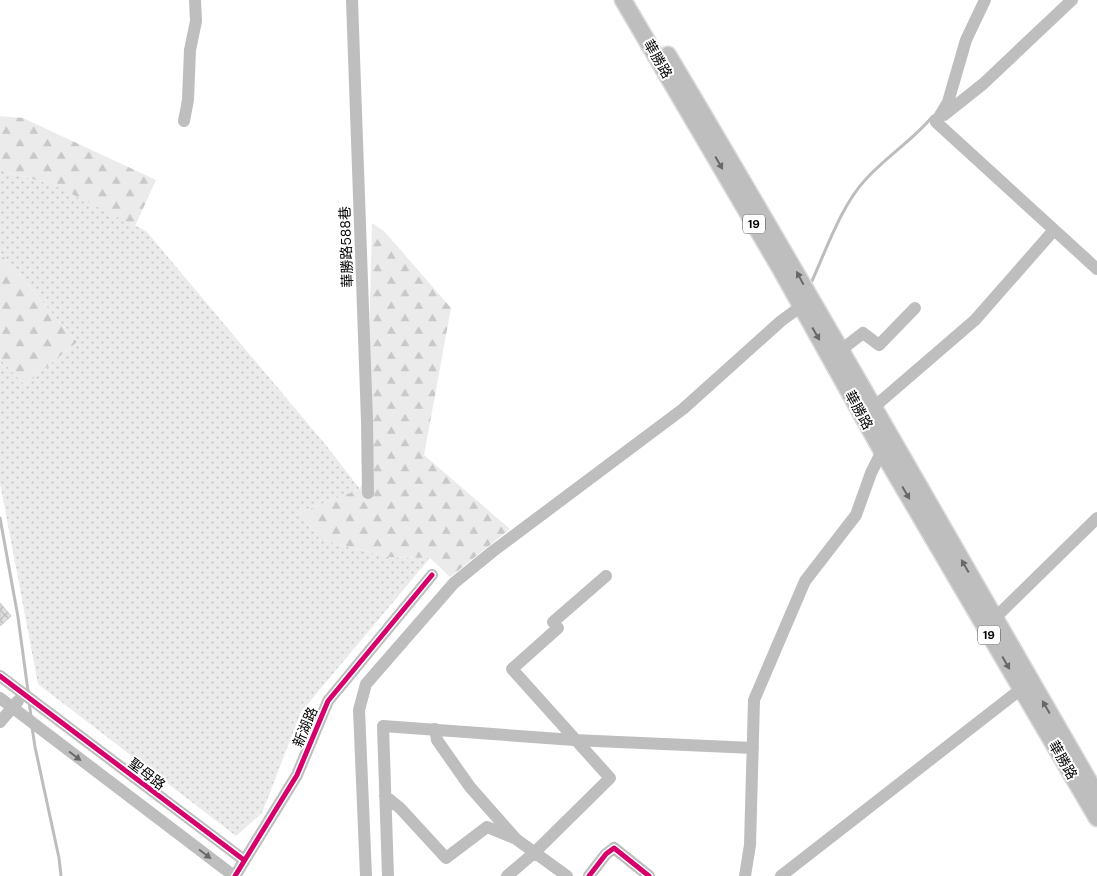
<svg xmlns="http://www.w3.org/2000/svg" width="1097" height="876" font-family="'DM Sans','Noto Sans TC',sans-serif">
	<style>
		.grass { fill: url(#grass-dots) }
		.forest { fill: url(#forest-firs) }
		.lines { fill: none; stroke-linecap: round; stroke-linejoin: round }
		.stream { stroke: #bdbdbd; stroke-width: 3 }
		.building { fill: url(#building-cross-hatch); stroke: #c6c6c6 }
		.major-casing { stroke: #dbdbdb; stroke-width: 19 }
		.minor { stroke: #bebebe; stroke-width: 12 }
		.major { stroke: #bebebe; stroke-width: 16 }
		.cycleway-casing { stroke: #fff; stroke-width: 8 }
		.cycleway { stroke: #d6006c; stroke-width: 5 }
		.oneway { fill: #686868 }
		.labels { text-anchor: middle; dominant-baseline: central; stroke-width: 4; stroke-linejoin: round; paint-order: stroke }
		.shield { fill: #fff; stroke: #4c4c4c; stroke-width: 1 }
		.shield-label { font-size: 12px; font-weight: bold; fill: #000 }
		.street-label { font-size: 14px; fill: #000; stroke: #fff }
	</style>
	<defs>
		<pattern id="grass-dots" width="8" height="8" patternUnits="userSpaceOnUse" patternTransform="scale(1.25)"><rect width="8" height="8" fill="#ebebeb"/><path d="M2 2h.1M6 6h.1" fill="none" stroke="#c8c8c8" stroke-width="1.8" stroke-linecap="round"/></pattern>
		<pattern id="forest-firs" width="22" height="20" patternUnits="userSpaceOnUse" patternTransform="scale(1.25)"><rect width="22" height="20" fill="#ebebeb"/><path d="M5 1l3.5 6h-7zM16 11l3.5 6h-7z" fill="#c8c8c8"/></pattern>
		<pattern id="building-cross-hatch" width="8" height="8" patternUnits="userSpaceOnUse" patternTransform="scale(1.25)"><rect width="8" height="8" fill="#dedede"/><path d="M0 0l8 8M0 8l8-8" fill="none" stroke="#bdbdbd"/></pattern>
	</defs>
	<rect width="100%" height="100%" fill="#fff"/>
	<!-- grass -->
	<path class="grass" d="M0 169 5 172 52 184 146 231 325 444 360 489 299 513 320 539 388 557 430 558 301 712 262 813 236 836 38 684 0 483V359L25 385 77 342 0 253Z"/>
	<!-- forest -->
	<path class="forest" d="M0 116 23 118 156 180 135 226 52 184 5 172 0 169Z
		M372 223 384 231 451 308 424 455 510 529 450 577 430 558 388 557 320 539 299 513 360 489 366 473Z
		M0 253 77 342 25 385 0 359Z"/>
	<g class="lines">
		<!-- stream -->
		<path class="stream" d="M812 281C826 250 842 204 866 179 887 156 913 140 933 116
			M0 518 18 617 28 691
			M29 702 31 716
			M32 727 35 747 59 858 61 876"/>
	</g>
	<!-- building -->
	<path class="building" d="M0 603 11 616 0 626Z"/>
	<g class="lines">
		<!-- major casing -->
		<g class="major-casing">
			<path id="major" d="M623 0 780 268 882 451 1097 818
				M668 55C814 300 954 548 1097 795"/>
		</g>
		<!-- minor -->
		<path class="minor" d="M352 0 367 421 368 493
			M985 0 966 40 948 102 936 122 1097 269
			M944 115 983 84 1072 0
			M184 121 188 100 190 50 196 21 195 0
			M841 350 863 333 879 345 915 308
			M866 412 874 407 975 320 1054 230
			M989 621 995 618 1097 518
			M0 676 244 860
			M0 698 234 876
			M0 722 18 701
			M435 729 437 740 470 787 516 839 567 876
			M385 796 400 808 446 858 487 827 514 838
			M235 876 297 775 328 701 432 575
			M366 876 359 710 366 684 454 583 492 552 683 409 781 321 807 302
			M388 876 383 726 574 740 753 748
			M507 876 534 853 610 778 512 669 558 628 553 622 606 576
			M589 876 606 854 614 848 649 876
			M745 876 750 845 754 700 805 581 856 515 871 473 882 451 887 447
			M781 876 1021 689 1029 686"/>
		<!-- major -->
		<use href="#major" class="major"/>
		<!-- cycleway casing -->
		<g class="cycleway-casing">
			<path id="cycleway" d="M0 676 244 860
				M235 876 297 775 328 701 432 575
				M589 876 606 854 614 848 649 876"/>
		</g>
		<!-- cycleway -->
		<use href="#cycleway" class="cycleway"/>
	</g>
	<!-- one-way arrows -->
	<defs><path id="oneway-solid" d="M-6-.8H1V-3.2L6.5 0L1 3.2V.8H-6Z" transform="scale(1.25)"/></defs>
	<g class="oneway">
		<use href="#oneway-solid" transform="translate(719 163) rotate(60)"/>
		<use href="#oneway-solid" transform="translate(800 278) rotate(-118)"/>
		<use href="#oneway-solid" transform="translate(816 334) rotate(60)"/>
		<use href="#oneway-solid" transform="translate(906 493) rotate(60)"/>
		<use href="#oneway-solid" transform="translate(965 566) rotate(-120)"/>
		<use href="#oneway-solid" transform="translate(1006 663) rotate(60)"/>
		<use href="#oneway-solid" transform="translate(1046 707) rotate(-120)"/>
		<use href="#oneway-solid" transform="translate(75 756) rotate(37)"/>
		<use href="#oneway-solid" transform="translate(205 854) rotate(37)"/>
	</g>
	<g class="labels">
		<!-- shield labels -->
		<g class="shield">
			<rect x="743" y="214.5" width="22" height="19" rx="4"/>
			<rect x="978" y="625.5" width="22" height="19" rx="4"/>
		</g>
		<g class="shield-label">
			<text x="754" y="224">19</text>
			<text x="989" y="635">19</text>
		</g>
		<!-- street labels -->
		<g class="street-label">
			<text transform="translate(658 59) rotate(60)">華勝路</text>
			<text transform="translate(346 247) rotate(-92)">華勝路588巷</text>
			<text transform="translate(859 410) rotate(61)">華勝路</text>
			<text transform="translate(305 727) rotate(-67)">新湖路</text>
			<text transform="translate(1063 760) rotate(60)">華勝路</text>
			<text transform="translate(147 774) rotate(37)">聖母路</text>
		</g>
	</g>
</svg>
